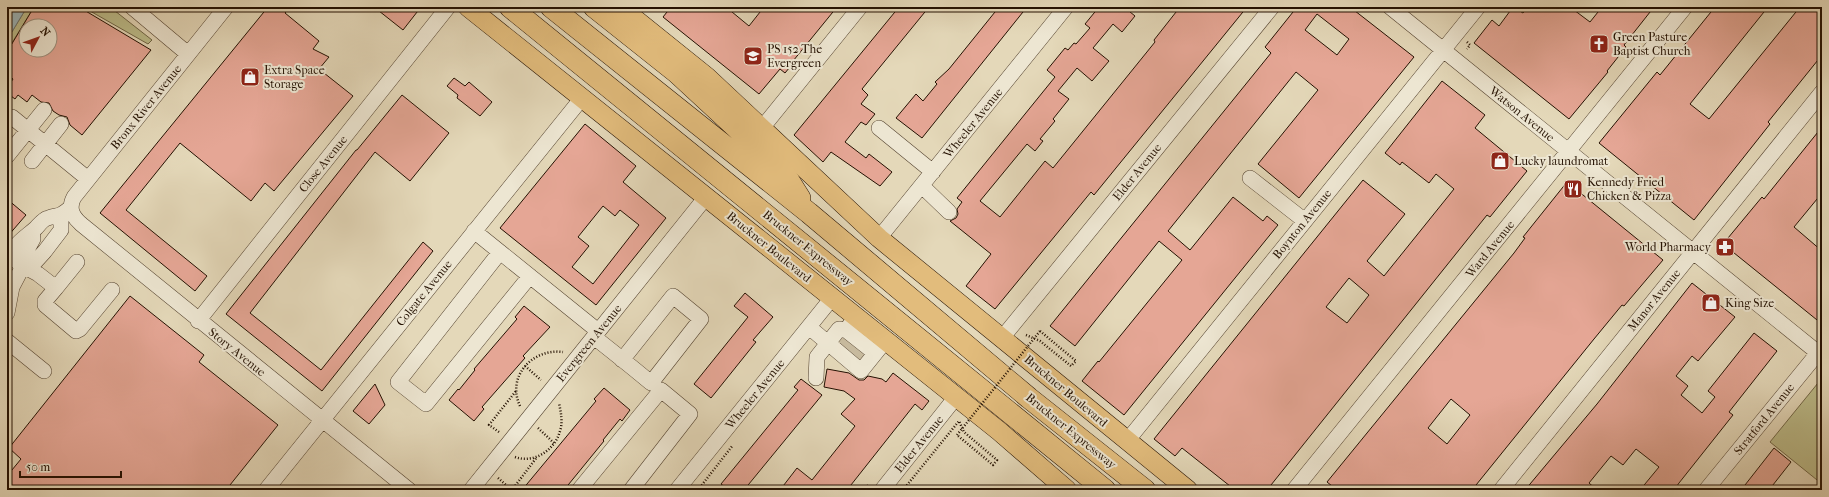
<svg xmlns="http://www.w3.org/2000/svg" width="1829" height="497" font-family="'IM FELL French Canon',serif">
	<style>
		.green { fill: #bcbc8a; stroke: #706646 }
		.water { fill: #9cb6bb; stroke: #6c7471 }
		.building { fill: #e5a695; stroke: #241102; fill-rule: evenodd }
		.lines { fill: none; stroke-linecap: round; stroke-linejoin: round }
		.minor-tunnel { stroke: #c7ba9e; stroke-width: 15; stroke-dasharray: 15 8; stroke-linecap: butt }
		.minor-casing { stroke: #544330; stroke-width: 16 }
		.major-casing { stroke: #241102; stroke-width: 20 }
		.highway-casing { stroke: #241102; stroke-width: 22 }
		.path { stroke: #241102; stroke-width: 2.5; stroke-dasharray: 1 2; stroke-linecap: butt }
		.minor { stroke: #ede6d2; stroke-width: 15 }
		.major { stroke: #e2bc7c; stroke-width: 19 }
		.highway { stroke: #e2bc7c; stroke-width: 21 }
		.path-bridge { stroke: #241102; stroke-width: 2.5; stroke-dasharray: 1 2; stroke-linecap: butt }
		.labels { text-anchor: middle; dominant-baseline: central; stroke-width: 4; stroke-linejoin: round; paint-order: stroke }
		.poi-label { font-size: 12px; fill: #241102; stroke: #ede6d2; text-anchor: start }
		.street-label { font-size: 12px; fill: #241102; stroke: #ede6d2 }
	</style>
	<rect width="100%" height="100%" fill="#e4d8b9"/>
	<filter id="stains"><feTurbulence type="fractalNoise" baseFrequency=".005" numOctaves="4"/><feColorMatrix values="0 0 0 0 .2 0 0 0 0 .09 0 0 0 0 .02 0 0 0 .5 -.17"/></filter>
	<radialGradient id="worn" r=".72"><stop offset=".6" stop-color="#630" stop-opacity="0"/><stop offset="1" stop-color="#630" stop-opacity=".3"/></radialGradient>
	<!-- green -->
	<path class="green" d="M27 7H34L7 51V40Z
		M83 7H110L152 40 148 44Z
		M1818 383 1822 387V484L1770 442Z"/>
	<!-- water -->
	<path class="water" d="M7 7H27L7 40Z"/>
	<!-- building -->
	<path class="building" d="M34 7H79L151 50 82 135 70 125 67 117 59 115 53 111 49 103 41 102 32 95 27 102 18 95 15 99 7 93V88L13 79 7 74V52ZM26 26H50V50H26Z
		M268 7H290L285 13 319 41 313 49 329 57 319 69 353 96 274 191 265 183 251 201 180 143 126 210 207 276 195 291 100 213Z
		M374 7H421L403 30Z
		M671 7H726L749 26 764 7H837L793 61 794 62 785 73 780 69 759 94 663 17Z
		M899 7H929L862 89 868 95 861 104 875 114 866 125 861 122 845 142 866 158 869 154 892 172 880 186 831 152 823 162 794 135Z
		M999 7H1027L922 138 896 118 916 94 923 101 937 84 935 82 949 69Z
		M1099 7H1124L1135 16 1122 32 1113 24 1093 48 1109 61 1092 81 1077 68 1058 91 1069 99 1053 119 1055 121 1040 139 1043 141 1035 151 1027 144 980 201 1000 217 1045 161 1053 168 1155 42 1154 40 1180 7H1247L1094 195 1091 192 995 309 966 286 991 254 950 221 956 218 958 214 957 209 962 202 957 198 1055 77 1047 70 1065 48 1068 50 1074 43 1076 44 1090 28 1085 24Z
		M1297 7H1350L1414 57 1299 198 1258 164 1318 90 1296 72 1222 164 1168 231 1190 250 1233 197 1263 221 1267 216 1278 225 1124 415 1082 381 1098 361 1099 362 1182 260 1159 241 1075 346 1050 326 1271 53 1265 47ZM1317 14 1349 39 1337 55 1305 30Z
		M1513 7 1523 13 1528 7H1570L1590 22 1602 7H1654L1624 45 1626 47 1607 71 1608 72 1569 119 1474 43 1492 20 1499 26Z
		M1715 7H1768L1690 104 1709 119 1800 7H1817L1822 11V55L1768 122 1770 124 1694 220 1599 143 1657 72 1660 75Z
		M454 78 465 86 469 82 492 102 480 116 457 98 458 95 447 86Z
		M1442 81 1485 115 1475 128 1527 171 1490 217 1487 215 1267 490H1235L1182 448 1175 456 1154 439 1363 180 1405 214 1367 261 1384 276 1454 189 1436 174 1429 183 1402 162 1400 165 1385 153ZM1349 278 1369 295 1347 323 1326 307Z
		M402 95 449 133 410 181 375 152 250 313 321 370 423 242 433 251 322 391 226 314 356 150H357Z
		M585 124 636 166 623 182 666 218 596 305 500 228ZM603 206 615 216 620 210 639 225 593 284 572 267 589 246 578 237Z
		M1822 127V193L1794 227 1822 251V324L1723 244 1762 197 1764 199Z
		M1567 182 1663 260 1624 306 1622 305 1594 339 1472 490H1337L1327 482 1514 253 1525 238 1523 237ZM1451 399 1470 415 1447 444 1428 428Z
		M7 199 26 215 7 237Z
		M1692 283 1735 317 1698 361 1692 356 1676 376 1688 386 1681 395 1702 413 1715 397 1708 391 1754 333 1777 351 1729 412 1733 415 1679 483 1674 490H1640L1659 467 1636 449 1623 465 1611 456 1589 483 1597 490H1525L1597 404Z
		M745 293 773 317 753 340 756 342 711 398 694 384 748 317 734 306Z
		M130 296 204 355 199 362 278 425 226 490H7V476L21 459 9 448Z
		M524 306 550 327 523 356 525 358 482 407 484 409 474 421 449 400 458 389 459 390 475 370 474 369 517 319 515 317Z
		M843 339 863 355 860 358 840 342Z
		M827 369 849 373 859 380H864L868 376 882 379 886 382 893 373 929 401 922 410 915 404 847 490H780L797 468 812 480 855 426 841 414 855 399 844 391 824 387Z
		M801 379 822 395 744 490H729L721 484 798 390 794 387Z
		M375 384 385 405 369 424 353 411Z
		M604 388 630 410 622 421 620 419 603 440 604 441 564 490H522L596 401 594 399Z
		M1774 448 1791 462 1769 490H1751L1745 485Z"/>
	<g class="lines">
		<!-- minor-tunnel -->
		<path class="minor-tunnel" d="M844 348 852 338
			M855 357 863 347"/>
		<!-- minor casing -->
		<g class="minor-casing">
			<path id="minor" d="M132 7 188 54
				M226 7 74 197C68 208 72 216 81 224L409 490
				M1390 7 1822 356
				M12 117 88 179
				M762 128 860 7
				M879 128 933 172
				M7 156 44 110
				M32 161 61 124
				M1250 178 1305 221
				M922 186 949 212
				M70 208C58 218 60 214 48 218 43 219 39 225 36 228 26 237 15 243 10 256L23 266 38 274 56 288 45 301V305L76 331 80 329 112 290
				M474 231 598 331
				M879 238 1066 7
				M500 252 398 382 426 404 530 276
				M23 266 35 262 45 251 61 230V216
				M56 288 77 262
				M7 313 12 287 23 266 22 259 33 239 32 232
				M198 321 448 7
				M809 327 861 371 886 340
				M846 330 875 353
				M594 337C613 352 632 367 651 383L701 319 673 296 622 360
				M1002 338 1272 7
				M7 341 44 371
				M816 378 817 357 839 329 846 330 856 317
				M1127 441 1478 7
				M266 490 582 98
				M471 490 706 197
				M579 490 661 390 690 414 631 490
				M677 490 832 298
				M882 490 956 397
				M1294 490 1685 7
				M1501 490 1822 92
				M1706 490 1822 348"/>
		</g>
		<!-- major casing -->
		<g class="major-casing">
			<path id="major" d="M468 7 999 431 1067 490
				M620 7 707 77 879 238 1188 490"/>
		</g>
		<!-- highway casing -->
		<g class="highway-casing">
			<path id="highway" d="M510 7 1105 490
				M551 7 809 213 1029 398 1145 490
				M594 7 677 73 783 171 800 198"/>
		</g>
		<!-- path -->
		<path class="path" d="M1467 42 1470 45 1467 49
			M1026 335 1040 341 1071 366 1076 361 1040 331
			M525 366 541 380
			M520 406C506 376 533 348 563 352
			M538 428 554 443
			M499 432 489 425 516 391
			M515 457C534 464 555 450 560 431 563 422 561 413 559 403
			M498 478 512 490 537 457
			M698 490 733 445
			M864 490 868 485
			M903 490 959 421 964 432 997 460 993 465 957 435"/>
		<!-- minor -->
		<use href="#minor" class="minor"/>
		<!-- major -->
		<use href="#major" class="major"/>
		<!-- highway -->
		<use href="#highway" class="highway"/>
		<!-- path-bridge -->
		<path class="path-bridge" d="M957 435 1040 331"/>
	</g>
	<!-- icons -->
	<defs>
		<g id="church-square" transform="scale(1)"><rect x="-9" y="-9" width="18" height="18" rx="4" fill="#8f2418" stroke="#ede6d2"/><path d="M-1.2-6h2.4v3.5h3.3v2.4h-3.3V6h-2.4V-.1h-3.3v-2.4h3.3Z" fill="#fff"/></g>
		<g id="school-square" transform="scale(1)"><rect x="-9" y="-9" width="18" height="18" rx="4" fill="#8f2418" stroke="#ede6d2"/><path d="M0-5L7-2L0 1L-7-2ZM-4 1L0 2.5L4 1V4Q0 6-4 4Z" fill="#fff"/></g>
		<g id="shop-square" transform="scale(1)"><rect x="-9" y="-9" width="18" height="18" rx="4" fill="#8f2418" stroke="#ede6d2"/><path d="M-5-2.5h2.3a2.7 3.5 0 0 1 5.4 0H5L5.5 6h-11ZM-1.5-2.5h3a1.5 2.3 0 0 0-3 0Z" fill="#fff"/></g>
		<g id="restaurant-square" transform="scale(1)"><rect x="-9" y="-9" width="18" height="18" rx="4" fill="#8f2418" stroke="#ede6d2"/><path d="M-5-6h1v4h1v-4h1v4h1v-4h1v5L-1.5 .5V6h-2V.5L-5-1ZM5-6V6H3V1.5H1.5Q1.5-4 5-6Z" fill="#fff"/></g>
		<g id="pharmacy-square" transform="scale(1)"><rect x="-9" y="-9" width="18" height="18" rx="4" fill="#8f2418" stroke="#ede6d2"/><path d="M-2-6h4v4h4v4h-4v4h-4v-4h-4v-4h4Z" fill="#fff"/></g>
	</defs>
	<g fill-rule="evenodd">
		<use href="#church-square" x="1599" y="44"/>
		<use href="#school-square" x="753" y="56"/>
		<use href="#shop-square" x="250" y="77"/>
		<use href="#shop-square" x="1500" y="161"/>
		<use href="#restaurant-square" x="1573" y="189"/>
		<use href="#pharmacy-square" x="1725" y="247"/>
		<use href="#shop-square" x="1711" y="303"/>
	</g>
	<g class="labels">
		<!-- poi labels -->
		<g class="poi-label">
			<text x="1613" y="37">Green Pasture<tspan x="1613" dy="14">Baptist Church</tspan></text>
			<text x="767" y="49">PS 152 The<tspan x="767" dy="14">Evergreen</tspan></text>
			<text x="264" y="70">Extra Space<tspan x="264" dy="14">Storage</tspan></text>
			<text x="1514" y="161">Lucky laundromat</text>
			<text x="1587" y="182">Kennedy Fried<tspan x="1587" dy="14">Chicken &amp; Pizza</tspan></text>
			<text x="1711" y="247" text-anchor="end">World Pharmacy</text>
			<text x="1725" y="303">King Size</text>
		</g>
		<!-- street labels -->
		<g class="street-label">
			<text transform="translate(146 107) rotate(-51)">Bronx River Avenue</text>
			<text transform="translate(1522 114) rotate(39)">Watson Avenue</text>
			<text transform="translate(973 123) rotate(-51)">Wheeler Avenue</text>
			<text transform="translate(323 164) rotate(-51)">Close Avenue</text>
			<text transform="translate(1137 172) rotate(-51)">Elder Avenue</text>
			<text transform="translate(1302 224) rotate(-51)">Boynton Avenue</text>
			<text transform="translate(769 247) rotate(39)">Bruckner Boulevard</text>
			<text transform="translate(808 248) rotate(39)">Bruckner Expressway</text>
			<text transform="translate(1490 249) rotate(-51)">Ward Avenue</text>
			<text transform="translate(424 293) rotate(-51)">Colgate Avenue</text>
			<text transform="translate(1654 300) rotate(-51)">Manor Avenue</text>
			<text transform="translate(589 343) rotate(-51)">Evergreen Avenue</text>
			<text transform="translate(237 352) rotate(39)">Story Avenue</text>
			<text transform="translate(1066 391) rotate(40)">Bruckner Boulevard</text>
			<text transform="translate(755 394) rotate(-51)">Wheeler Avenue</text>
			<text transform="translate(1764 419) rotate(-51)">Stratford Avenue</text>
			<text transform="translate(1071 431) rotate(39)">Bruckner Expressway</text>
			<text transform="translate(919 444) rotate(-51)">Elder Avenue</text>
		</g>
	</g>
	<!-- margin -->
	<rect width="1829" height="497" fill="none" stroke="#e4d8b9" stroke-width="24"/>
	<rect x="8" y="8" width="1813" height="481" fill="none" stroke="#241102" stroke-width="2"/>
	<rect x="12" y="12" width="1805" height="473" fill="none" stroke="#241102"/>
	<!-- north arrow -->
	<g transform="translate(38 38) rotate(49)"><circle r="19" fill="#ede6d2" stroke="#9d917f"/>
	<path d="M0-3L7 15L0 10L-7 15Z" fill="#8f2418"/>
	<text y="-6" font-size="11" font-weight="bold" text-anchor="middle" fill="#241102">N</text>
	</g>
	<!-- scale -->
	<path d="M20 471v6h101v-6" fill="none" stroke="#241102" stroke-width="2"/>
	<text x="26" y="471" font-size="12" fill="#241102" stroke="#ede6d2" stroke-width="3" paint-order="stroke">50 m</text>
	<rect width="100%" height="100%" filter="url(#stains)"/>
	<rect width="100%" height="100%" fill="url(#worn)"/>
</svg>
